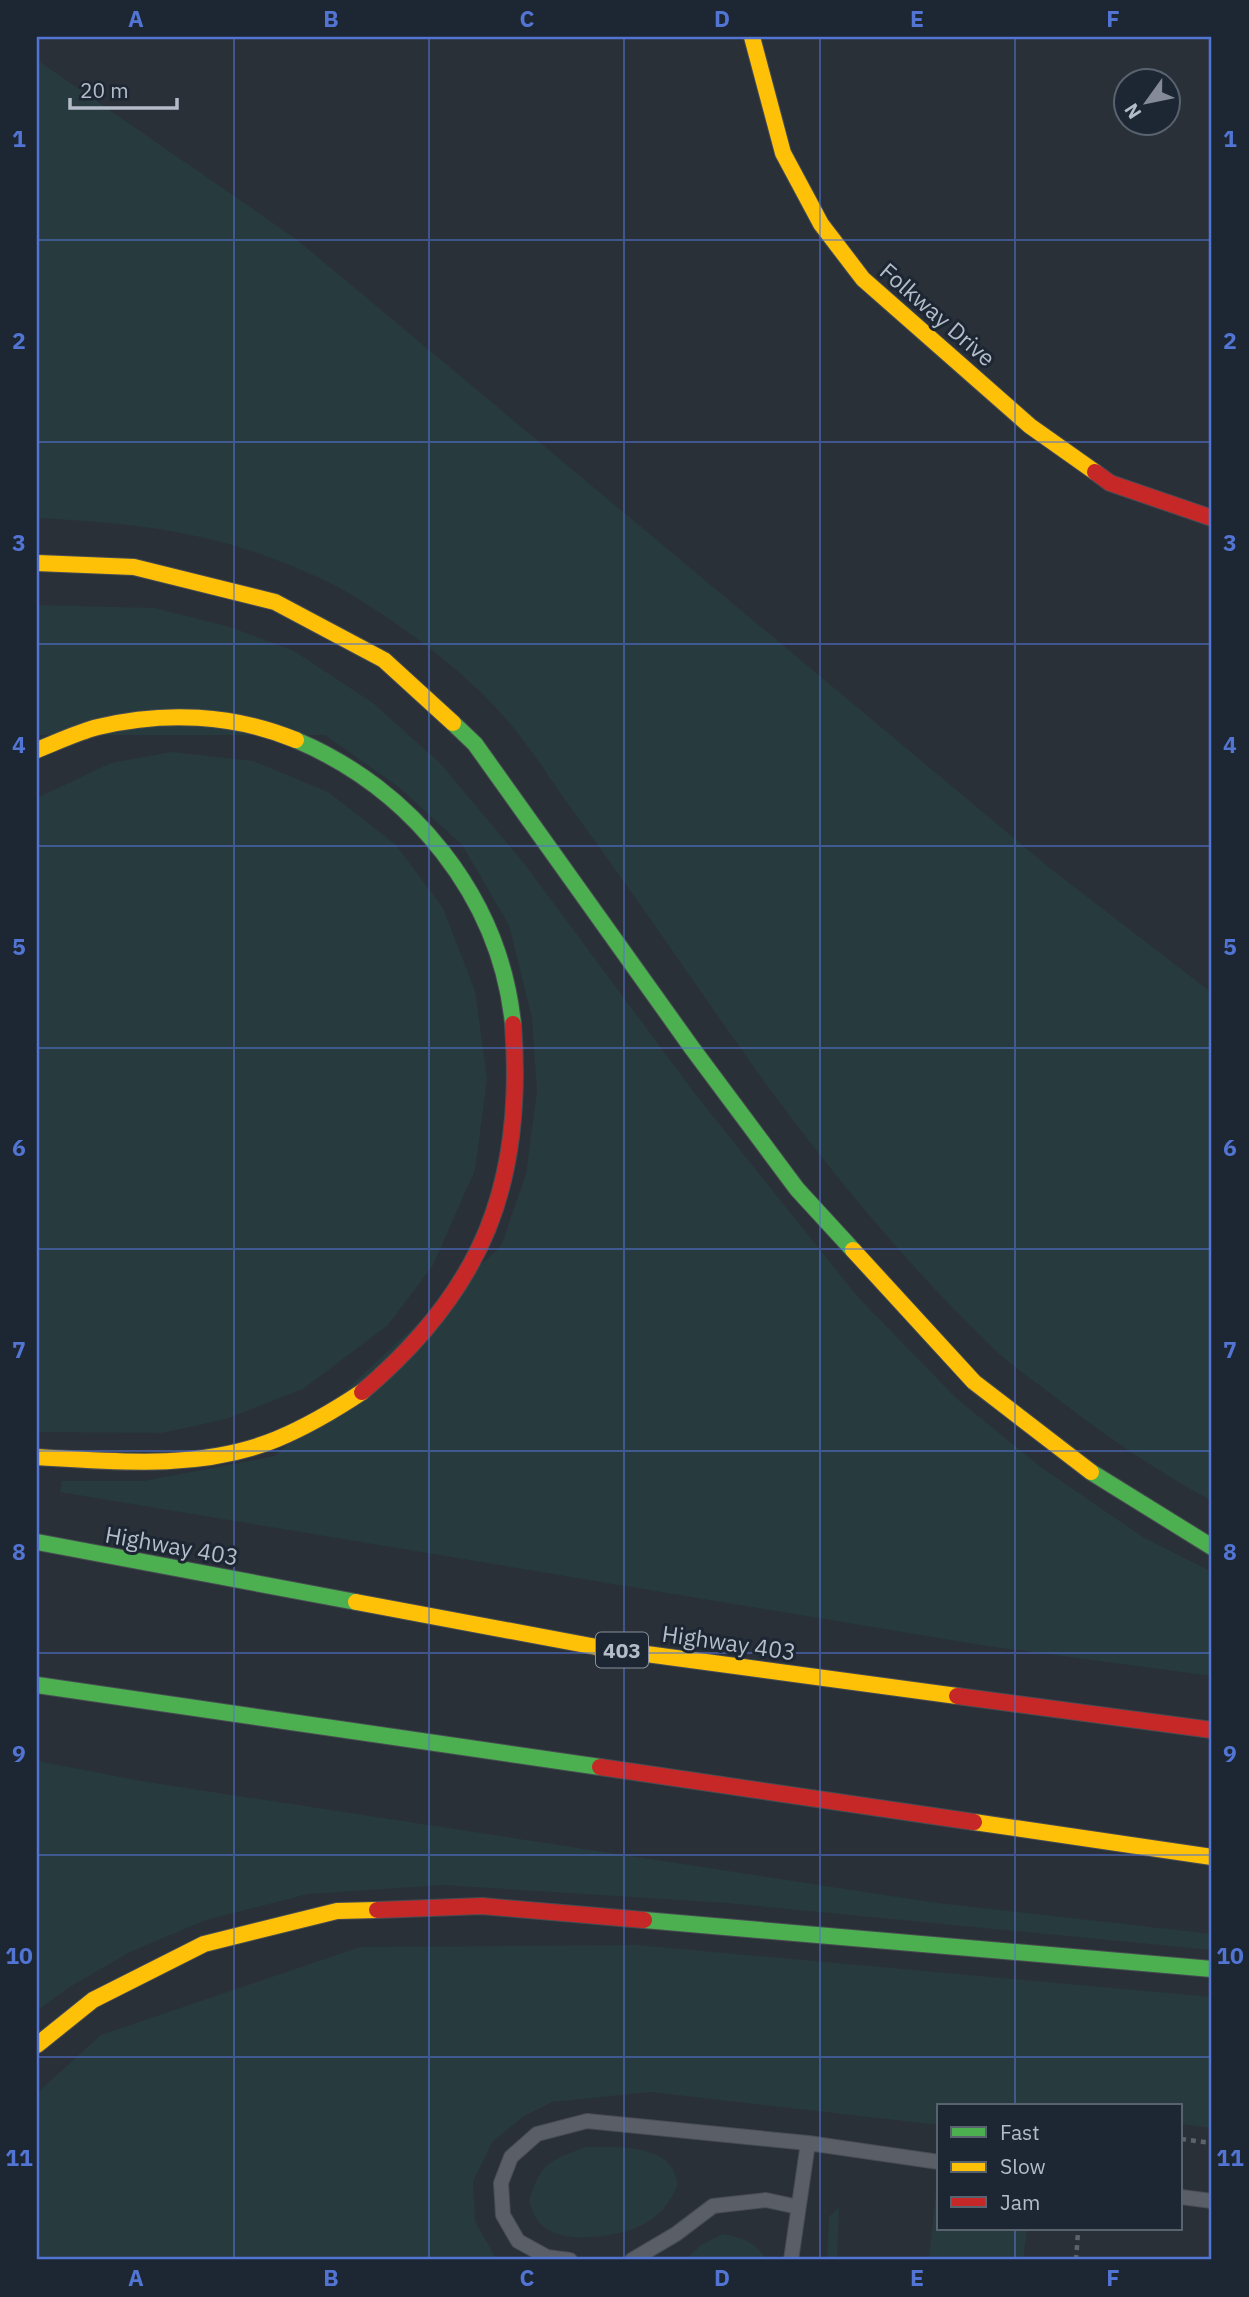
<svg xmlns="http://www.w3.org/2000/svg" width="1249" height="2297" font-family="'IBM Plex Sans',sans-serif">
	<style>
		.green { fill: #273a3e }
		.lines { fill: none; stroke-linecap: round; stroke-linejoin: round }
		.lane-casing { stroke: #484c53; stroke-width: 16 }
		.fast-casing { stroke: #484c53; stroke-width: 18 }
		.slow-casing { stroke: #484c53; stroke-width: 18 }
		.jam-casing { stroke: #484c53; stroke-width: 18 }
		.path { stroke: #5d636a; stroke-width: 4.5; stroke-dasharray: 5 5; stroke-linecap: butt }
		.lane { stroke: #5a5e66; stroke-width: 14 }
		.fast { stroke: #4caf50; stroke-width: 16 }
		.slow { stroke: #ffc107; stroke-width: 16 }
		.jam { stroke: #c62828; stroke-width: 16 }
		.grid { fill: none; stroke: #5274d3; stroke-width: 2; stroke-opacity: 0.55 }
		.labels { text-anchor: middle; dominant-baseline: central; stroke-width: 6; stroke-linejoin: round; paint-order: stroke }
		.shield { fill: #1d2633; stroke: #878f9c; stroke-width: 2 }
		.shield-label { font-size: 21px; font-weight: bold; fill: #b4bcc9 }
		.street-label { font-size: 23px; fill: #b4bcc9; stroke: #1d2633 }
		.neatline { fill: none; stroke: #5274d3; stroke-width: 2.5 }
		.grid-label { font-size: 23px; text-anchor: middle; font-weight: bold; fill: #5274d3 }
	</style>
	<rect width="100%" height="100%" fill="#2a3038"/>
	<!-- green -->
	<path class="green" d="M37 60 296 239 1051 869 1212 993V1501C1153 1469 1099 1431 1046 1390 1029 1377 1011 1365 996 1351 896 1255 808 1145 729 1032 676 956 623 879 568 804 548 776 529 745 507 720 464 670 401 624 345 591 331 582 316 577 301 570 212 531 133 523 37 518Z
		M37 605 154 608 230 627 294 651 373 703 440 763 523 862 696 1095 857 1296 956 1398 1042 1468 1143 1537 1212 1572V1676L987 1646 60 1492 62 1481H144L275 1456 501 1246 526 1174 537 1091 532 1018 509 925 462 845 400 788 325 735H37Z
		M171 752 253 761 328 792 395 844 443 908 475 991 487 1079 475 1170 433 1265 388 1325 303 1389 226 1419 162 1433 37 1432V798L111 763Z
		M37 1761 141 1781 930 1902 1212 1934V1950L727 1903 442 1885 308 1894 206 1920 130 1952 68 1988 37 2011Z
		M637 1945 1212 1997V2128L1181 2124V2106H939V2125L651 2092 552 2102 524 2116 492 2142 473 2182 475 2221 495 2257 502 2260H37V2093L101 2035 360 1947Z
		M586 2147C610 2147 658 2144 672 2168 675 2172 676 2179 678 2184 663 2223 631 2234 592 2237 574 2238 555 2237 541 2225 535 2219 532 2209 529 2201 541 2162 549 2161 586 2147Z
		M936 2192 939 2193V2229H1027L1023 2260H929Z
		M839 2207 837 2260H827L829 2217Z
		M723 2234C742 2238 757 2242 766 2260H685L701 2245Z"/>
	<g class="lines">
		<!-- lane casing -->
		<g class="lane-casing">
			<path id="lane" d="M1181 2197 1212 2201
				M570 2260 547 2257 518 2241 503 2215 501 2183 511 2157 537 2134 587 2121 808 2143
				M632 2260 676 2234 713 2206 766 2200 798 2207
				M791 2260 808 2143 939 2162"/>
		</g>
		<!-- fast casing -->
		<g class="fast-casing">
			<path id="fast" d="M453 723 475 744 692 1048 797 1189 853 1250
				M296 740C412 789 500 897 513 1024
				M1091 1472 1212 1547
				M37 1542 356 1602
				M37 1685 600 1767
				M644 1920 1212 1969"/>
		</g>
		<!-- slow casing -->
		<g class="slow-casing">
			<path id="slow" d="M752 37 783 153 821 224 863 279 1030 426 1095 472
				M37 563 134 567 275 602 384 660 453 723
				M37 750C57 742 78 732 98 727 164 711 233 714 296 740
				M853 1250 974 1382 1091 1472
				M37 1457C117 1462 202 1470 277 1439 308 1426 335 1410 362 1392
				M356 1602 602 1648 957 1696
				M974 1822 1212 1857
				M37 2045 93 2000 204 1944 337 1911 377 1910"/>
		</g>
		<!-- jam casing -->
		<g class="jam-casing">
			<path id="jam" d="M1095 472 1110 483 1212 518
				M362 1392C484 1289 525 1182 513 1024
				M957 1696 1212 1730
				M600 1767 974 1822
				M377 1910 482 1906 644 1920"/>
		</g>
		<!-- path -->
		<path class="path" d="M1181 2139 1212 2143
			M1076 2260 1078 2232"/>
		<!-- lane -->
		<use href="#lane" class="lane"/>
		<!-- fast -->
		<use href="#fast" class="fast"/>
		<!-- slow -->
		<use href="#slow" class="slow"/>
		<!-- jam -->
		<use href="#jam" class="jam"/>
	</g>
	<!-- grid -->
	<path class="grid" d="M234 37V2260M429 37V2260M624 37V2260M820 37V2260M1015 37V2106M37 240H1212M37 442H1212M37 644H1212M37 846H1212M37 1048H1212M37 1249H1212M37 1451H1212M37 1653H1212M37 1855H1212M37 2057H1212M1015 2229V2260"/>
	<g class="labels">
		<!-- shield labels -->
		<rect class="shield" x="596" y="1632.5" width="52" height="35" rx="5"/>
		<g class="shield-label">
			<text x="622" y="1650">403</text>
		</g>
		<!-- street labels -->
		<g class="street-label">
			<text transform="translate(938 314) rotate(41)">Folkway Drive</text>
			<text transform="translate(172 1545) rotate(10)">Highway 403</text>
			<text transform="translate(729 1642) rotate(8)">Highway 403</text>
		</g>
	</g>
	<!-- border -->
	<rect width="1249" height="2297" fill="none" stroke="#1d2633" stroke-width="77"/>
	<!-- legend -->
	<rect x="937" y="2104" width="245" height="126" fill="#1d2633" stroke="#59626f" stroke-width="2"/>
	<rect x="951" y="2127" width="35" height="10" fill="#4caf50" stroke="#59626f" stroke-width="2"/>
	<text x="1000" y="2140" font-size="21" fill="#b4bcc9">Fast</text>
	<rect x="951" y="2162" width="35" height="10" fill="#ffc107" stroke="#59626f" stroke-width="2"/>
	<text x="1000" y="2174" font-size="21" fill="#b4bcc9">Slow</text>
	<rect x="951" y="2197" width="35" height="10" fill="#c62828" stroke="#59626f" stroke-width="2"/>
	<text x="1000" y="2210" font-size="21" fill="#b4bcc9">Jam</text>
	<!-- north arrow -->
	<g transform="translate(1147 102) rotate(237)"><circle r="33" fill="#1d2633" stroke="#59626f" stroke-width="2"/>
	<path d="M0-5L12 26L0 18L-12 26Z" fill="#848b96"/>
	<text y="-10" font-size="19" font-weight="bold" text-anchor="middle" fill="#b4bcc9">N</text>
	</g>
	<!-- scale -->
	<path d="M70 98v10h107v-10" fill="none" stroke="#b4bcc9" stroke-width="3.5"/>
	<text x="80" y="98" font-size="21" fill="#b4bcc9" stroke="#1d2633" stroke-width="5" paint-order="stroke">20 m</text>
	<rect x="38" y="38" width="1172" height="2220" class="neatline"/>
	<g class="grid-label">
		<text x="136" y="27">A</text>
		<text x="331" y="27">B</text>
		<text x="527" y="27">C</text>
		<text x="722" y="27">D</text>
		<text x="917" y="27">E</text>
		<text x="1113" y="27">F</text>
		<text x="19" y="147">1</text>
		<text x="1230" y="147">1</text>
		<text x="19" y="349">2</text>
		<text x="1230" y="349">2</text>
		<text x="19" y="551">3</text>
		<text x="1230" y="551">3</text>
		<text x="19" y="753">4</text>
		<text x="1230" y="753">4</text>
		<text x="19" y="955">5</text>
		<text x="1230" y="955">5</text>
		<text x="19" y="1156">6</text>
		<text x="1230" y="1156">6</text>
		<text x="19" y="1358">7</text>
		<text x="1230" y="1358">7</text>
		<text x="19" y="1560">8</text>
		<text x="1230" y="1560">8</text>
		<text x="19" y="1762">9</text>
		<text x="1230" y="1762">9</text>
		<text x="19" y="1964">10</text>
		<text x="1230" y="1964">10</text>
		<text x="19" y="2166">11</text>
		<text x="1230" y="2166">11</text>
		<text x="136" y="2286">A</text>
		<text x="331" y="2286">B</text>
		<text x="527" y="2286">C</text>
		<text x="722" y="2286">D</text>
		<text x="917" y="2286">E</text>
		<text x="1113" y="2286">F</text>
	</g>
</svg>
